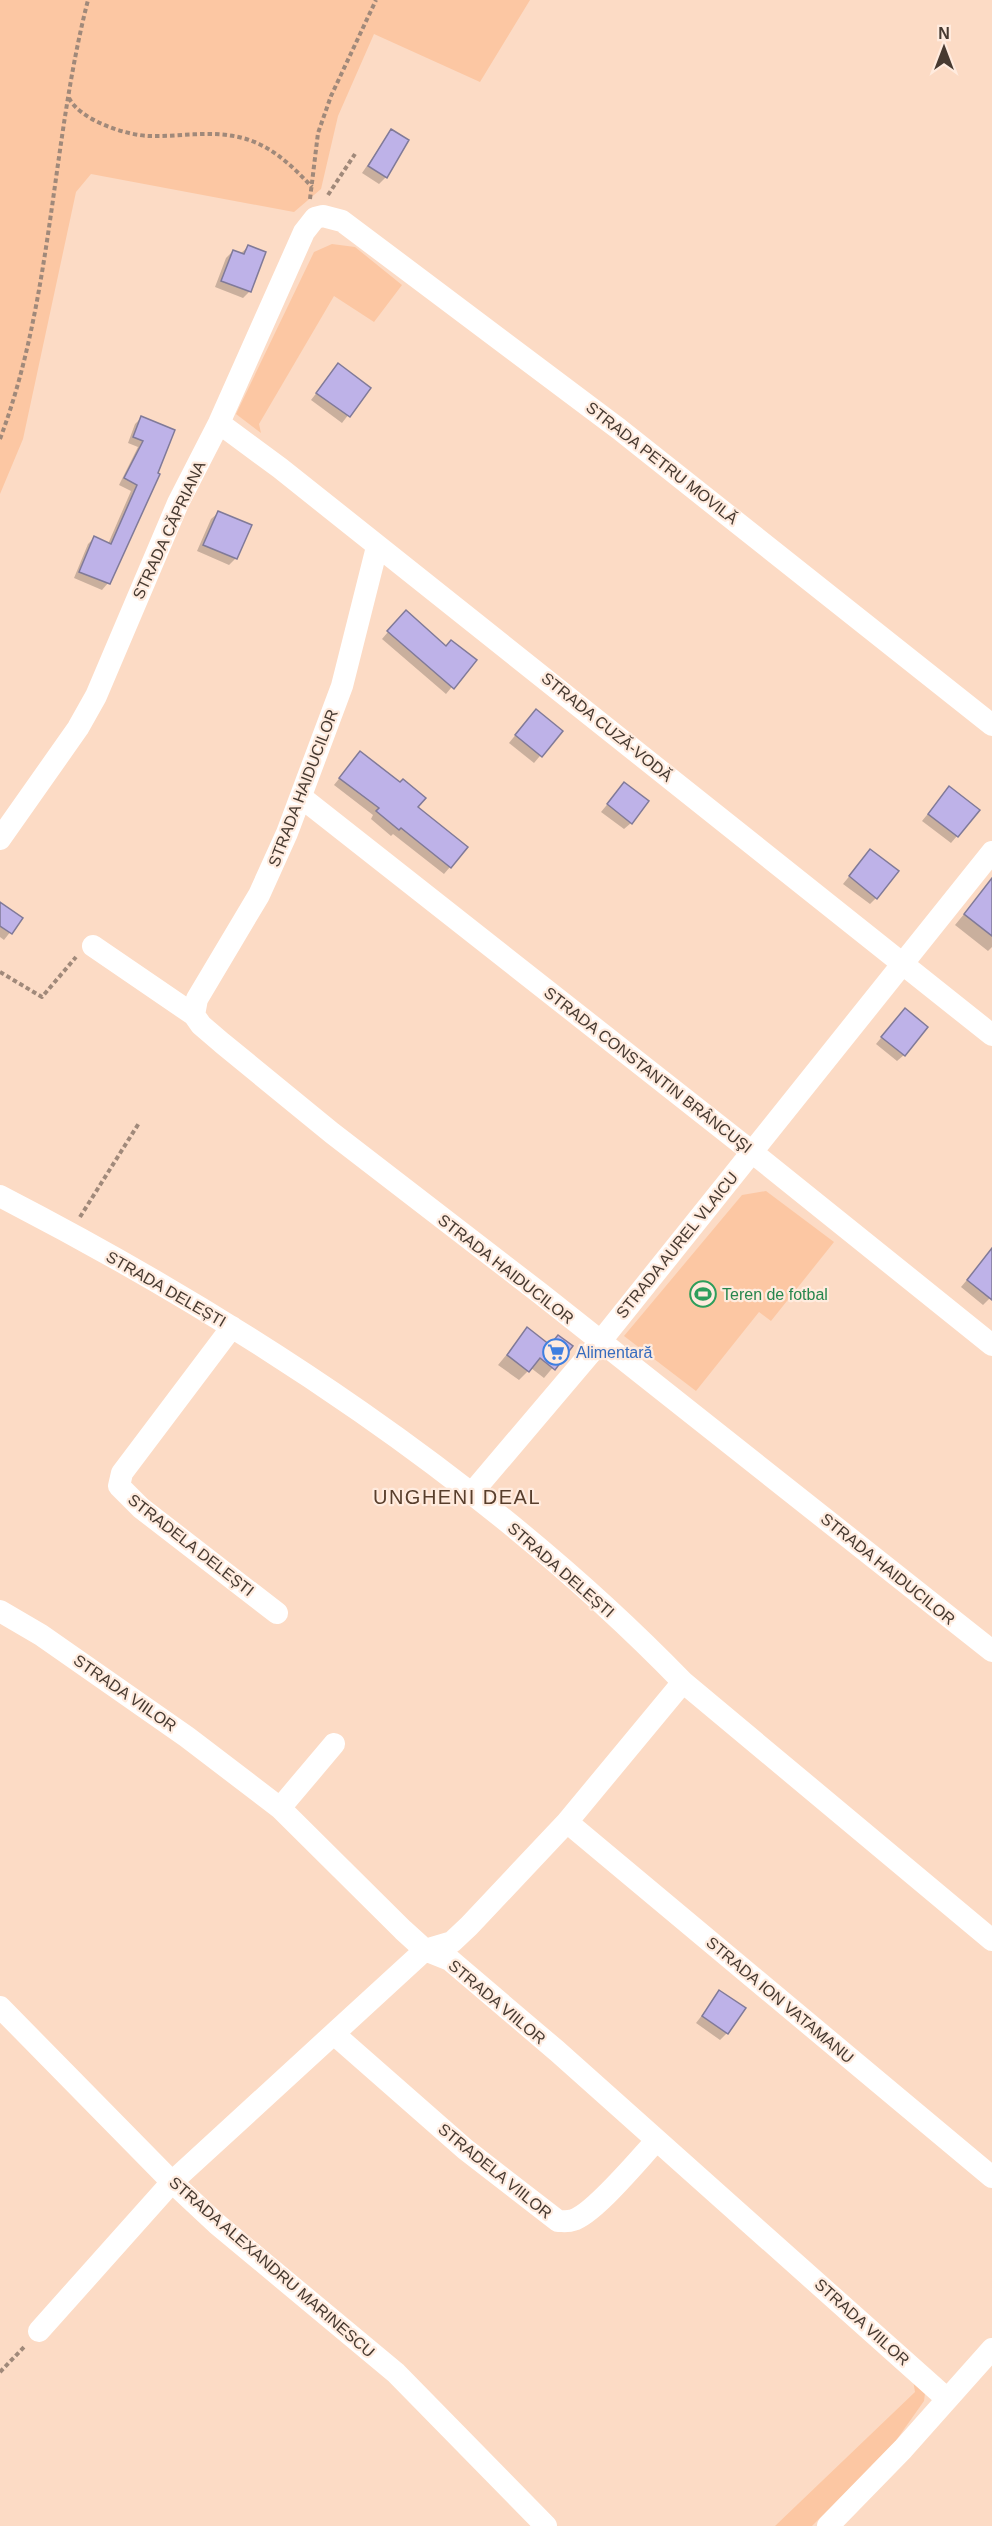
<svg xmlns="http://www.w3.org/2000/svg" width="992" height="2526" font-family="Arial,sans-serif">
	<style>
		.green { fill: #fcc7a3 }
		.shadow { fill: #0003 }
		.building { fill: #beb2e8; stroke: #807a98; stroke-width: 1.5 }
		.lines { fill: none; stroke-linecap: round; stroke-linejoin: round }
		.path { stroke: #a0897a; stroke-width: 4; stroke-dasharray: 4.5 3; stroke-linecap: butt }
		.minor { stroke: #fff; stroke-width: 22 }
		.labels { text-anchor: middle; dominant-baseline: central; stroke-width: 4.5; stroke-linejoin: round; paint-order: stroke }
		.street-label { font-size: 16px; fill: #473a31; stroke: #ffebde }
		.leisure-label { font-size: 16px; fill: #27864d; stroke: #ffebde; text-anchor: start }
		.shop-label { font-size: 16px; fill: #366cbe; stroke: #ffebde; text-anchor: start }
		.quarter-label { font-size: 20px; letter-spacing: 1.5px; fill: #583e2c; stroke: #ffebde }
	</style>
	<rect width="100%" height="100%" fill="#fcdbc5"/>
	<!-- green -->
	<path class="green" d="M0 0H530L480 82 374 34 338 116 321 189 294 212 91 174 76 192 23 439 0 494Z
		M332 244 355 247 402 285 374 322 334 296 259 424 261 433 236 414 314 252Z
		M766 1191 834 1242 771 1321 759 1312 696 1391 624 1336 742 1195Z
		M913 2380 925 2393 924 2401 895 2442 812 2526H775L915 2392Z"/>
	<!-- shadow -->
	<path class="shadow" d="M391 131 386 177 379 184 362 173Z
		M248 247 250 291 243 298 215 287 226 258 233 251 241 253Z
		M338 365 369 388 342 423 311 400Z
		M141 418 173 431 108 583 102 590 74 578 88 544 94 538 108 544 131 491 119 485 138 447 128 443 135 424Z
		M218 513 236 558 229 565 197 551 211 519Z
		M399 619 446 647 474 660 446 694 382 639Z
		M529 718 561 731 534 763 509 743Z
		M354 760 416 807 450 867 444 874 393 834 391 836 371 819 373 815 334 785Z
		M624 784 631 823 624 829 601 812Z
		M949 788 957 836 951 843 922 821Z
		M864 858 876 898 870 904 843 884Z
		M984 890 992 897V947L988 951 955 925Z
		M0 904 21 918 4 940 0 937Z
		M898 1017 904 1055 897 1061 876 1044Z
		M987 1256 992 1261V1296L983 1305 961 1287Z
		M528 1329 549 1346 558 1337 571 1346 544 1378 531 1368 519 1380 498 1365Z
		M720 1992 727 2033 720 2040 696 2023Z"/>
	<!-- building -->
	<path class="building" d="M391 129 409 140 387 178 368 166Z
		M248 245 266 252 251 292 221 281 233 250 244 254Z
		M338 363 371 388 350 417 316 393Z
		M141 416 175 430 158 473 160 474 110 584 79 572 94 536 111 544 137 485 124 478 143 441 133 437Z
		M218 511 252 525 237 559 203 545Z
		M406 610 446 646 451 640 477 660 454 689 387 631Z
		M536 709 563 731 542 757 515 735Z
		M360 751 400 782 403 779 426 798 418 807 468 847 451 868 401 828 399 830 376 811 379 808 339 778Z
		M624 782 649 801 632 824 607 804Z
		M949 786 980 810 958 837 928 814Z
		M870 849 899 871 877 899 849 876Z
		M992 878V936L964 914Z
		M0 902 23 918 12 934 0 926Z
		M905 1008 928 1027 905 1056 881 1037Z
		M992 1248V1300L967 1280Z
		M527 1327 550 1345 558 1335 573 1346 555 1370 540 1358 529 1372 507 1355Z
		M719 1990 746 2008 728 2034 702 2016Z"/>
	<g class="lines">
		<!-- path -->
		<path class="path" d="M69 98C80 120 125 135 149 136 185 137 224 127 259 144 280 154 296 170 312 187
			M328 195 355 154
			M310 199 318 133 331 96 376 0
			M0 439C53 298 51 144 88 0
			M0 972 42 997 76 957
			M80 1217 139 1123
			M0 2372 26 2345"/>
		<!-- minor -->
		<path class="minor" d="M219 423 280 468 992 1035
			M301 797 752 1152 992 1345
			M0 839 78 728 96 696 178 503 219 423 304 232 315 218 323 216 342 221 619 429 992 725
			M93 946 194 1015 201 1025 222 1043 332 1133 541 1294 992 1651
			M194 1015 197 999 259 895 287 833 342 686 377 547
			M0 1196C244 1322 491 1484 683 1682L992 1940
			M232 1327 122 1473 119 1486 141 1508 277 1613
			M471 1494 600 1342 992 852
			M0 1611 41 1635 187 1737 280 1808 403 1930 425 1950 450 1960 557 2051 946 2398
			M280 1808 334 1744
			M567 1822 992 2177
			M0 2007 172 2182 217 2224 396 2373 546 2526
			M334 2034 465 2149 558 2221C563 2221 568 2222 573 2220 594 2214 639 2159 656 2141
			M39 2331 172 2182 425 1950 452 1942 469 1926 567 1822 683 1682
			M828 2526 903 2449 992 2349"/>
	</g>
	<!-- icons -->
	<defs>
		<g id="stadium-ring" transform="scale(1.35)"><circle r="9.5" fill="#ffebde" stroke="#2e9e5b" stroke-width="1.5"/><path d="M0-5a6.5 5 0 1 0 0 10a6.5 5 0 1 0 0-10ZM-3.5-1.8h7v3.6h-7Z" fill="#2e9e5b"/></g>
		<g id="supermarket-ring" transform="scale(1.35)"><circle r="9.5" fill="#ffebde" stroke="#3f7fe0" stroke-width="1.5"/><path d="M-6-5.5h2.5l.6 2H6L4.5 2H-2.5L-4.4-4H-6ZM-1.5 3.2a1.3 1.3 0 1 0 .1 0ZM3 3.2a1.3 1.3 0 1 0 .1 0Z" fill="#3f7fe0"/></g>
	</defs>
	<g fill-rule="evenodd">
		<use href="#stadium-ring" x="703" y="1294"/>
		<use href="#supermarket-ring" x="556" y="1352"/>
	</g>
	<g class="labels">
		<!-- street labels -->
		<g class="street-label">
			<text transform="translate(662 463) rotate(38)">STRADA PETRU MOVILĂ</text>
			<text transform="translate(169 530) rotate(-65)">STRADA CĂPRIANA</text>
			<text transform="translate(607 727) rotate(39)">STRADA CUZĂ-VODĂ</text>
			<text transform="translate(303 788) rotate(-69)">STRADA HAIDUCILOR</text>
			<text transform="translate(648 1070) rotate(38)">STRADA CONSTANTIN BRÂNCUŞI</text>
			<text transform="translate(677 1245) rotate(-51)">STRADA AUREL VLAICU</text>
			<text transform="translate(506 1269) rotate(38)">STRADA HAIDUCILOR</text>
			<text transform="translate(166 1289) rotate(30)">STRADA DELEȘTI</text>
			<text transform="translate(191 1545) rotate(38)">STRADELA DELEȘTI</text>
			<text transform="translate(888 1569) rotate(39)">STRADA HAIDUCILOR</text>
			<text transform="translate(561 1570) rotate(41)">STRADA DELEȘTI</text>
			<text transform="translate(125 1693) rotate(35)">STRADA VIILOR</text>
			<text transform="translate(780 2000) rotate(40)">STRADA ION VATAMANU</text>
			<text transform="translate(497 2002) rotate(40)">STRADA VIILOR</text>
			<text transform="translate(495 2171) rotate(39)">STRADELA VIILOR</text>
			<text transform="translate(272 2267) rotate(41)">STRADA ALEXANDRU MARINESCU</text>
			<text transform="translate(862 2322) rotate(42)">STRADA VIILOR</text>
		</g>
		<!-- leisure labels -->
		<g class="leisure-label">
			<text x="722" y="1294">Teren de fotbal</text>
		</g>
		<!-- shop labels -->
		<g class="shop-label">
			<text x="576" y="1352">Alimentară</text>
		</g>
		<!-- quarter labels -->
		<g class="quarter-label">
			<text x="457" y="1497">UNGHENI DEAL</text>
		</g>
	</g>
	<!-- north arrow -->
	<g transform="translate(944 48)" stroke="#ffebde" stroke-width="4.5" paint-order="stroke">
	<path d="M0-4.5L10 22L0 15L-10 22Z" fill="#473a31"/>
	<text y="-9" font-size="16" font-weight="bold" text-anchor="middle" fill="#473a31">N</text>
	</g>
</svg>
